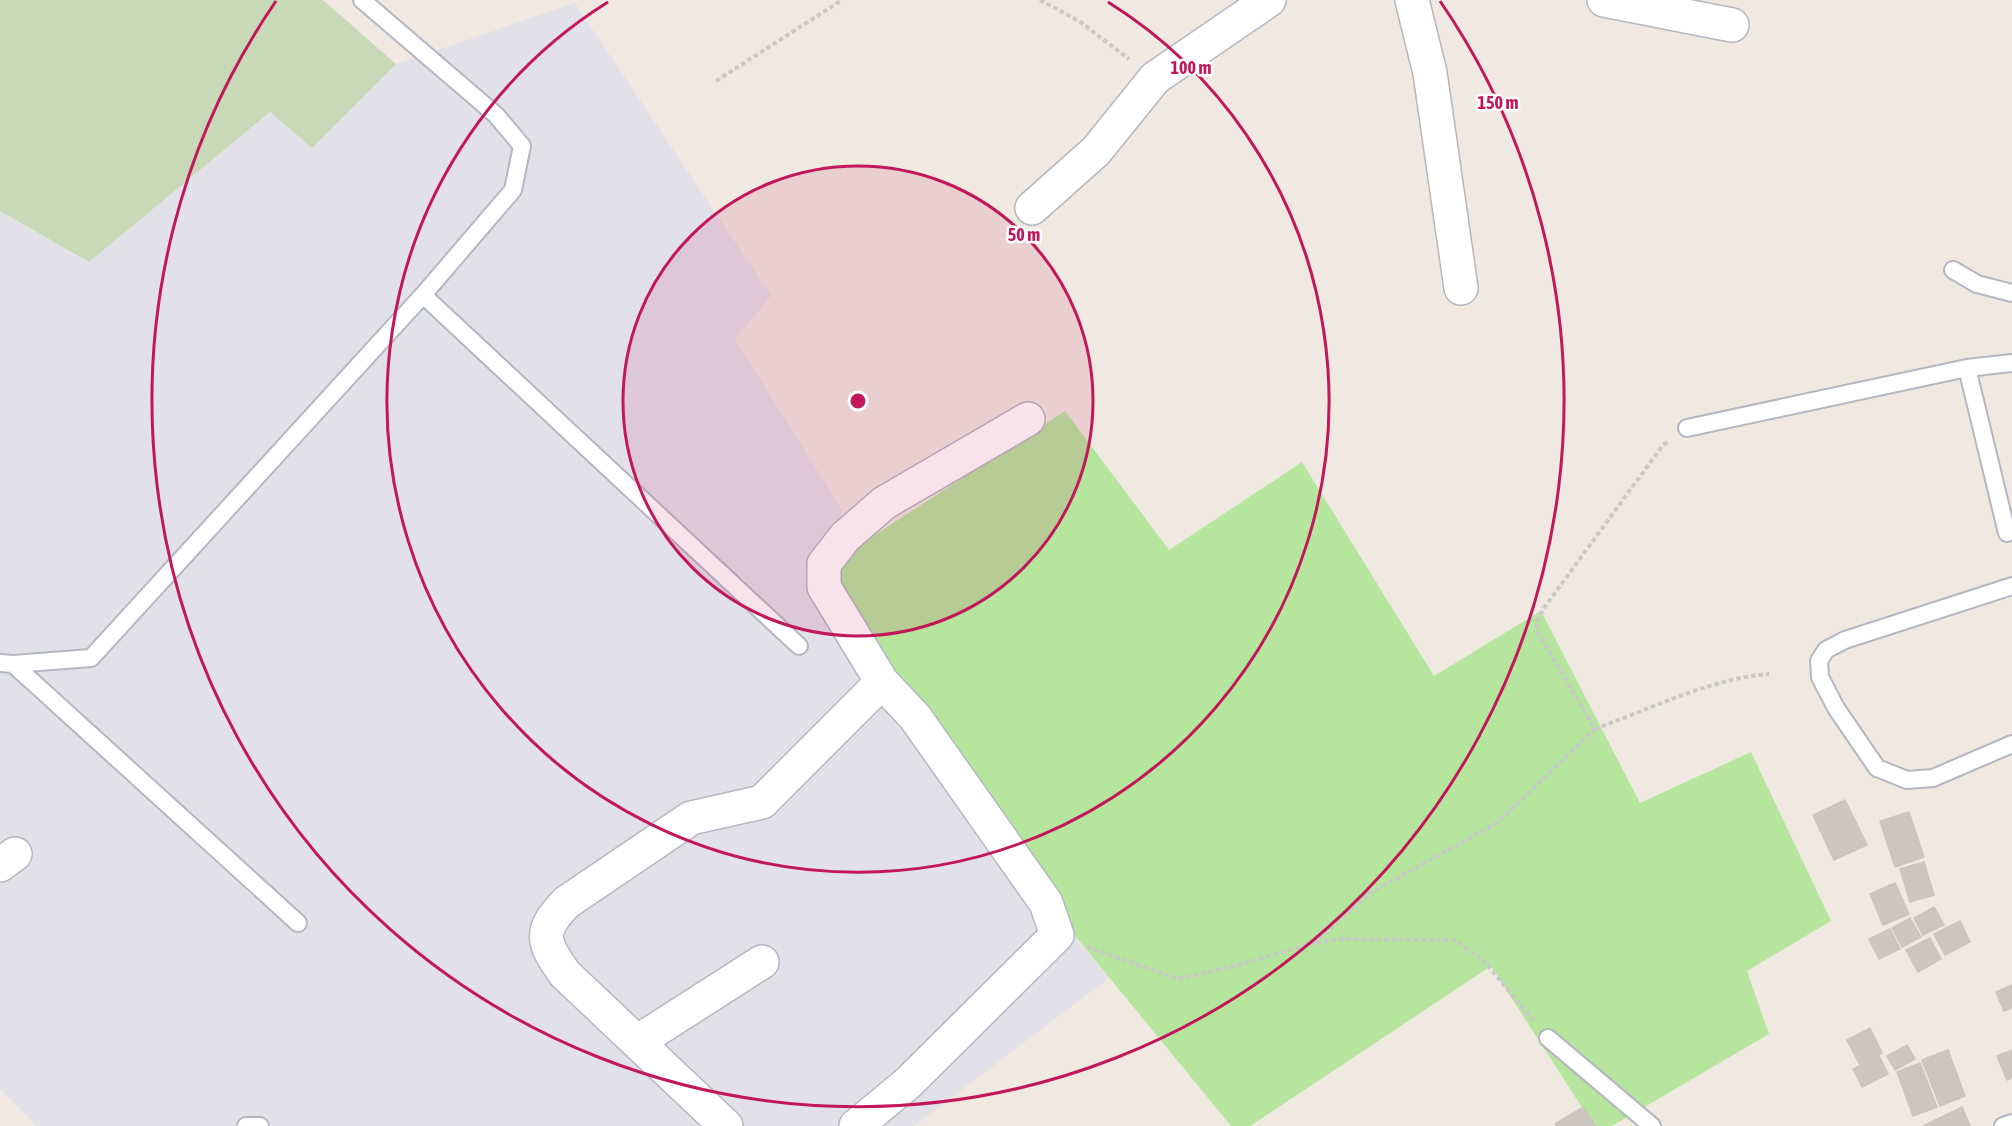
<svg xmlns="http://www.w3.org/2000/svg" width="2012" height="1126" font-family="'Asap Condensed',sans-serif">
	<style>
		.industrial { fill: #e3e1e8 }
		.green { fill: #b6e59e }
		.cemetery { fill: #c8d9b8 }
		.building { fill: #cbc7bf; stroke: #cbc5ba; stroke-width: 1.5 }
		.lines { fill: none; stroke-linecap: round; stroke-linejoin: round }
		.service-casing { stroke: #b4b7c1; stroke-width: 20 }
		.minor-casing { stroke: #b4b7c1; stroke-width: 36 }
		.path { stroke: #c9c9c9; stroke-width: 4; stroke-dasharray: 4.5 3; stroke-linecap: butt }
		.service { stroke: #fff; stroke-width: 16 }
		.minor { stroke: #fff; stroke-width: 33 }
		.ring { fill: none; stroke: #c2185b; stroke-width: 3 }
		.centre { fill: #c2185b; stroke: #fff; stroke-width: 3 }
		.ring-label { font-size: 18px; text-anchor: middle; font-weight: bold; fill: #c2185b; stroke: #fff; stroke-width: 5; stroke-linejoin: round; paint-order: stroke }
	</style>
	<rect width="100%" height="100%" fill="#efe9e1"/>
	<!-- industrial -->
	<path class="industrial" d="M575 3 771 296 735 339 843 511 812 576 872 688 1109 978 914 1126H37L0 1089V211L89 262 270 112 312 148 396 64Z"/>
	<!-- green -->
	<path class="green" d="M1065 411 1169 550 1302 462 1434 676 1541 611 1640 803 1751 752 1831 921 1747 971 1769 1034 1612 1126H1594L1491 966 1250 1126H1231L872 688 812 576Z"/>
	<!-- cemetery -->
	<path class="cemetery" d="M0 0H323L396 64 312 148 270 112 89 262 0 211Z"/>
	<!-- building -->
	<path class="building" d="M1845 800 1867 845 1834 860 1813 815Z
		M1909 812 1924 857 1895 867 1880 821Z
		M1924 862 1934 895 1910 902 1900 869Z
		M1895 883 1909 914 1883 925 1870 894Z
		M1934 907 1944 925 1923 935 1914 918Z
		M1910 918 1921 937 1902 947 1892 928Z
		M1960 921 1970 942 1945 955 1934 934Z
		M1890 929 1900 949 1879 959 1869 939Z
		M1930 938 1941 959 1918 972 1906 950Z
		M2012 985V1008L2004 1011 1996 992Z
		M1870 1028 1882 1053 1860 1065 1847 1040Z
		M1907 1045 1915 1059 1895 1070 1887 1056Z
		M1948 1050 1965 1096 1940 1106 1922 1060Z
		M2012 1050V1078L2007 1080 1997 1056Z
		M1879 1056 1888 1074 1862 1087 1853 1069Z
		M1920 1063 1937 1107 1913 1116 1897 1072Z
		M1583 1107 1596 1126H1557L1555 1124Z
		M1962 1107 1970 1126H1923Z"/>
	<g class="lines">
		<!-- service casing -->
		<g class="service-casing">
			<path id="service" d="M362 0 496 115 522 146 513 190 423 295
				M1953 270 1977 284 2012 293
				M1967 368 2007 533
				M1687 428 1967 368 2012 363
				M2012 586 1845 640 1826 650 1819 661 1820 677 1836 708 1877 768 1907 780 1933 778 2012 744
				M0 663 13 664 298 923
				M13 664 91 658 423 295 799 646
				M1548 1038 1652 1126
				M246 1126H260
				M2003 1126 2012 1123"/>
		</g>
		<!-- minor casing -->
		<g class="minor-casing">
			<path id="minor" d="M1412 0 1430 73 1461 288
				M1604 0 1732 25
				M1032 208 1096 151 1155 78 1269 0
				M0 865 15 854
				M637 1042 762 962
				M726 1126 565 974C543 943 537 932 567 902L691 818 762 802 882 682
				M856 1126 908 1083 1057 935 1046 903 915 717 882 682 824 587V564L845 537 884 503 1028 419"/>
		</g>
		<!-- path -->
		<path class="path" d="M1040 0 1079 21 1129 59
			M716 81 842 0
			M1595 729C1650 709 1712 678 1769 674
			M1313 943 1370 893 1497 823 1595 729 1537 631V621L1544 608 1663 445 1669 441
			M1087 947 1178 979 1242 964 1313 943 1341 939 1455 940 1484 961 1534 1021"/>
		<!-- service -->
		<use href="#service" class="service"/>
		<!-- minor -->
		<use href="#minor" class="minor"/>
	</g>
	<!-- distance rings -->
	<circle cx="858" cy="401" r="235" fill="#c2185b" fill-opacity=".12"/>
	<g class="ring">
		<circle cx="858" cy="401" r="235"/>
		<path d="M1108 2A471 471 0 1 1 608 2"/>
		<path d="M1440 1A706 706 0 1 1 276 1"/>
	</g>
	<circle cx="858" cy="401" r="9" class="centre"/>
	<g class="ring-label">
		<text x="1191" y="74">100 m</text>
		<text x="1498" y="109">150 m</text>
		<text x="1024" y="241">50 m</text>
	</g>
</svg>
